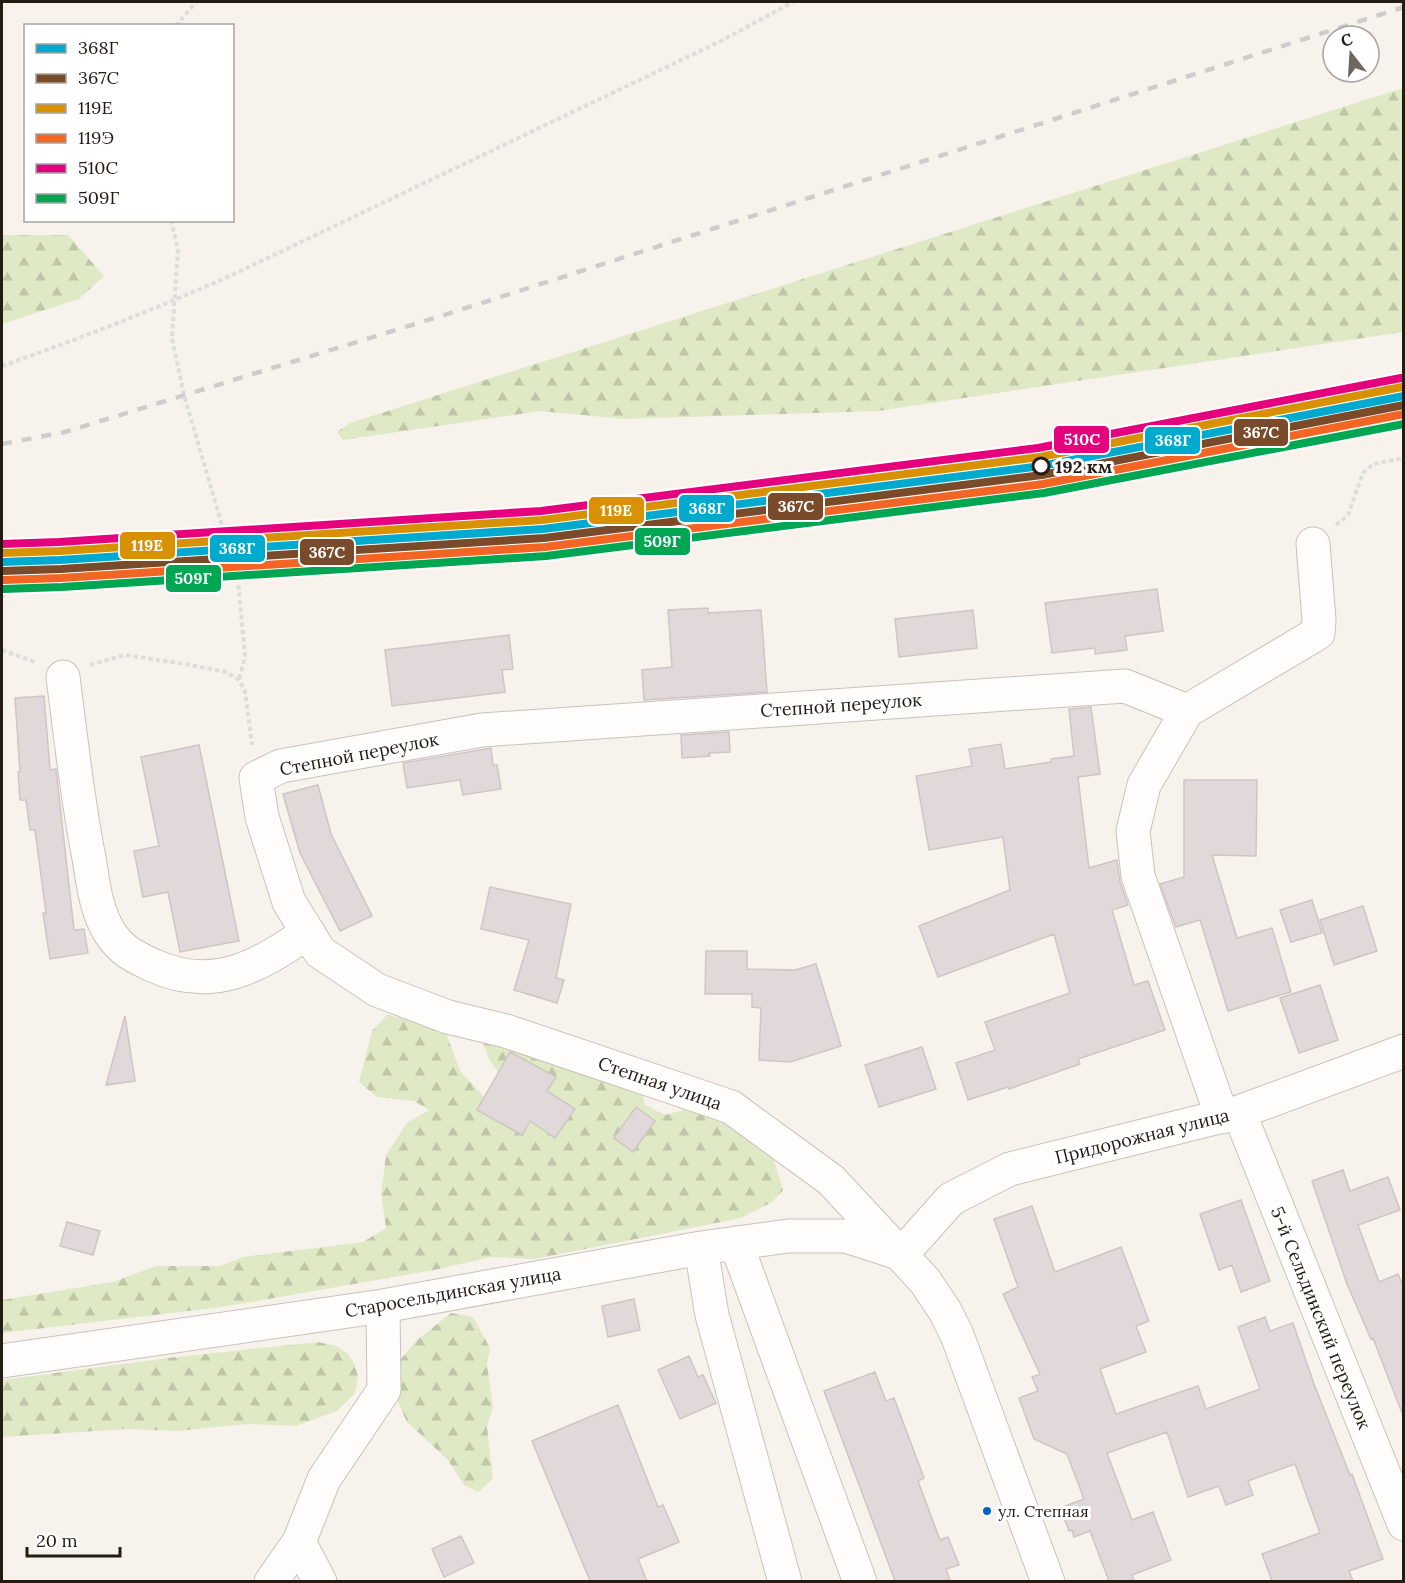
<svg xmlns="http://www.w3.org/2000/svg" width="1405" height="1583" font-family="Lora,serif">
	<style>
		.forest { fill: url(#forest-firs) }
		.building { fill: #e1d9d9; stroke: #cec5c5; stroke-width: 1.5 }
		.lines { fill: none; stroke-linecap: round; stroke-linejoin: round }
		.minor-casing { stroke: #c9c2bc; stroke-width: 35 }
		.path { stroke: #dedddb; stroke-width: 4; stroke-dasharray: 4.5 3; stroke-linecap: butt }
		.minor { stroke: #fefdfc; stroke-width: 33 }
		.rail { stroke: #cfcdcc; stroke-width: 4.5; stroke-dasharray: 10 10; stroke-linecap: butt }
		.rail-1-casing { stroke: #fff; stroke-width: 12 }
		.rail-2-casing { stroke: #fff; stroke-width: 12 }
		.rail-3-casing { stroke: #fff; stroke-width: 12 }
		.rail-4-casing { stroke: #fff; stroke-width: 12 }
		.rail-5-casing { stroke: #fff; stroke-width: 12 }
		.rail-6-casing { stroke: #fff; stroke-width: 12 }
		.rail-1 { stroke: #00a9ce; stroke-width: 8 }
		.rail-2 { stroke: #7a4b2a; stroke-width: 8 }
		.rail-3 { stroke: #d79103; stroke-width: 8 }
		.rail-4 { stroke: #f26522; stroke-width: 8 }
		.rail-5 { stroke: #e5007d; stroke-width: 8 }
		.rail-6 { stroke: #00a651; stroke-width: 8 }
		.stop-dot { fill: #fff; stroke: #241b13; stroke-width: 3 }
		.bus-dot { fill: #0065bd; stroke: #fff; stroke-width: 2 }
		.labels { text-anchor: middle; dominant-baseline: central; stroke-width: 6; stroke-linejoin: round; paint-order: stroke }
		.bus-label { font-size: 16px; fill: #241b13; stroke: #fff; text-anchor: start }
		.stop-label { font-size: 18px; font-weight: bold; fill: #241b13; stroke: #fff; text-anchor: start }
		.street-label { font-size: 18px; fill: #241b13; stroke: #fff }
		.line-badge { stroke: #fff; stroke-width: 2 }
		.badge-label { font-size: 16px; text-anchor: middle; font-weight: bold; fill: #fff }
	</style>
	<defs>
		<pattern id="forest-firs" width="22" height="20" patternUnits="userSpaceOnUse" patternTransform="scale(1.5)"><rect width="22" height="20" fill="#dfe9c5"/><path d="M5 1l3.5 6h-7zM16 11l3.5 6h-7z" fill="#bfc7a8"/></pattern>
	</defs>
	<rect width="100%" height="100%" fill="#f8f2ed"/>
	<!-- forest -->
	<path class="forest" d="M1403 88V332L878 411 623 419 541 411 343 440 337 432 350 423Z
		M2 235H68L104 276 79 299 2 324Z
		M387 1015 418 1021 445 1030 460 1071 487 1100 505 1081 490 1061 480 1035 640 1082 645 1105 665 1115 701 1105 709 1115 771 1151 783 1190 772 1202 741 1218 535 1259 492 1257 434 1270 222 1307 2 1333V1300L113 1282 156 1266H219L243 1257 363 1242 386 1228 381 1194 386 1155 407 1123 429 1110 414 1101 377 1097 359 1082 372 1031Z
		M451 1313 473 1317 490 1348 487 1365 493 1406 487 1427 493 1479 478 1492 464 1485 448 1460 407 1422 393 1391 396 1365 416 1341Z
		M318 1342 336 1346 348 1354 355 1365 358 1377 355 1393 337 1411 296 1426 248 1424 177 1431 127 1429 2 1437V1380L168 1358Z"/>
	<!-- building -->
	<path class="building" d="M1157 589 1163 631 1125 636 1127 650 1095 654V648L1052 653 1045 603Z
		M708 608V613L761 610 767 692 644 700 642 670 672 667 668 610Z
		M973 610 977 648 899 657 895 619Z
		M509 635 513 669 502 670 505 692 392 706 385 650Z
		M44 696 50 770 56 769 74 930 84 929 88 953 50 959 43 913H46L35 830H30L26 800H20L18 772H20L15 698Z
		M1091 707 1100 774 1078 777 1089 868 1117 860 1120 882 1128 905 1112 910 1134 985 1148 981 1165 1030 1078 1059 1080 1064 1009 1089 1008 1087 968 1100 956 1063 995 1050 985 1022 1070 993 1054 934 938 977 919 926 1010 890 1003 837 929 850 916 776 972 766 969 749 1001 744 1005 769 1051 762V759L1074 756 1069 709Z
		M729 732 730 752 709 753 710 756 682 758 681 735Z
		M199 745 239 941 180 952 168 892 143 897 134 851 159 846 141 757Z
		M491 748 493 765H497L501 789 463 795 460 780 407 788 403 763Z
		M1184 780H1257L1256 856 1212 855 1237 938 1272 928 1291 992 1228 1011 1200 920 1176 927 1160 884 1184 877Z
		M318 785 331 834 372 916 340 931 300 853 283 794Z
		M490 887 571 904 556 978 564 980 557 1003 514 990 529 940 481 929Z
		M1312 900 1322 933 1291 942 1280 910Z
		M1363 906 1377 951 1334 965 1320 920Z
		M706 951H747V969L795 970 816 964 841 1046 790 1062 759 1060 761 1008 752 1007V994H705Z
		M1320 985 1338 1040 1299 1053 1280 998Z
		M125 1016 135 1081 106 1085Z
		M922 1047 936 1089 879 1107 865 1065Z
		M510 1052 556 1077 547 1091 575 1109 555 1138 530 1121 522 1135 477 1110Z
		M636 1107 655 1121 633 1152 614 1138Z
		M1343 1170 1350 1191 1388 1177 1400 1210 1358 1225 1379 1282 1398 1274 1404 1288V1412L1402 1413 1373 1338 1371 1339 1347 1284 1312 1181Z
		M1241 1200 1270 1281 1241 1292 1232 1265 1219 1270 1200 1214Z
		M1032 1206 1055 1272 1121 1247 1149 1321 1136 1326 1146 1352 1100 1369 1116 1414 1198 1386 1206 1409 1260 1389 1238 1327 1265 1317 1270 1331 1293 1323 1314 1384 1350 1475 1352 1474 1383 1559 1349 1571 1353 1581H1272L1262 1554 1320 1533 1295 1464 1248 1481 1253 1495 1226 1505 1219 1486 1188 1497 1167 1432 1107 1453 1132 1520 1153 1512 1171 1560 1132 1575 1134 1581H1109L1090 1531 1074 1537 1072 1530 1069 1531 1060 1508 1084 1499 1067 1454 1034 1439 1019 1398 1038 1391 1032 1377 1040 1374 1003 1294 1018 1287 994 1219Z
		M67 1222 100 1231 93 1255 60 1246Z
		M634 1299 640 1330 608 1337 602 1306Z
		M689 1356 698 1377 703 1375 716 1403 680 1419 658 1370Z
		M875 1372 886 1401 894 1398 924 1478 918 1481 940 1540 948 1537 959 1565 946 1569 950 1581H895L824 1391Z
		M618 1405 658 1507 663 1505 679 1542 638 1559 647 1581H590L532 1441Z
		M461 1536 474 1563 444 1577 432 1549Z"/>
	<g class="lines">
		<!-- minor casing -->
		<g class="minor-casing">
			<path id="minor" d="M63 677C71 738 77 798 89 858 93 883 96 911 110 933 122 951 133 956 152 965 213 993 258 967 308 932
				M1187 711 1144 785 1133 831 1138 876 1222 1117
				M1239 1112 1404 1524
				M736 1243 860 1582
				M701 1248 712 1315 785 1582
				M902 1254 951 1199 1010 1169 1239 1112 1404 1051
				M2 1361 383 1306 701 1248 788 1236H846L899 1253
				M299 1542 320 1582
				M271 1582 299 1542 324 1479 384 1390 383 1306
				M1048 1582 957 1335 945 1311 925 1281 831 1180 731 1107 506 1031 448 1017 377 990 320 952 289 902 262 817 256 778 281 766 482 730 1125 686 1187 711 1318 633 1319 620 1313 544"/>
		</g>
		<!-- path -->
		<path class="path" d="M176 26 196 2
			M171 220 178 249 172 338 184 395 238 580 245 656 239 680
			M2 366C79 339 155 309 230 276L721 41 793 2
			M1336 525 1348 515 1363 473 1373 464 1404 458
			M2 598 4 593
			M2 650 35 662
			M90 665 125 655 185 664 226 672 239 680 245 691 252 745"/>
		<!-- minor -->
		<use href="#minor" class="minor"/>
		<!-- rail -->
		<path class="rail" d="M2 444 65 432 441 316 1404 7"/>
		<!-- rail-1 casing -->
		<g class="rail-1-casing">
			<path id="rail-1" d="M2 562 60 560 543 529 1041 466 1404 396"/>
		</g>
		<!-- rail-2 casing -->
		<g class="rail-2-casing">
			<path id="rail-2" d="M2 571 61 569 544 538 1042 475 1404 405"/>
		</g>
		<!-- rail-3 casing -->
		<g class="rail-3-casing">
			<path id="rail-3" d="M2 553 60 551 542 520 1040 457 1402 387"/>
		</g>
		<!-- rail-4 casing -->
		<g class="rail-4-casing">
			<path id="rail-4" d="M3 580 61 578 545 547 1043 484 1404 414"/>
		</g>
		<!-- rail-5 casing -->
		<g class="rail-5-casing">
			<path id="rail-5" d="M2 544 59 542 541 511 1038 448 1401 378"/>
		</g>
		<!-- rail-6 casing -->
		<g class="rail-6-casing">
			<path id="rail-6" d="M3 589 62 587 546 556 1044 493 1404 424"/>
		</g>
		<!-- rail-1 -->
		<use href="#rail-1" class="rail-1"/>
		<!-- rail-2 -->
		<use href="#rail-2" class="rail-2"/>
		<!-- rail-3 -->
		<use href="#rail-3" class="rail-3"/>
		<!-- rail-4 -->
		<use href="#rail-4" class="rail-4"/>
		<!-- rail-5 -->
		<use href="#rail-5" class="rail-5"/>
		<!-- rail-6 -->
		<use href="#rail-6" class="rail-6"/>
	</g>
	<!-- markers -->
	<circle class="stop-dot" cx="1041" cy="466" r="8"/>
	<circle class="bus-dot" cx="987" cy="1511" r="5"/>
	<g class="labels">
		<!-- bus labels -->
		<g class="bus-label">
			<text x="998" y="1511">ул. Степная</text>
		</g>
		<!-- stop labels -->
		<g class="stop-label">
			<text x="1055" y="466">192 км</text>
		</g>
		<!-- street labels -->
		<g class="street-label">
			<text transform="translate(841 705) rotate(-4)">Степной переулок</text>
			<text transform="translate(359 754) rotate(-11)">Степной переулок</text>
			<text transform="translate(660 1083) rotate(19)">Степная улица</text>
			<text transform="translate(1142 1136) rotate(-14)">Придорожная улица</text>
			<text transform="translate(453 1292) rotate(-10)">Старосельдинская улица</text>
			<text transform="translate(1321 1318) rotate(68)">5-й Сельдинский переулок</text>
		</g>
	</g>
	<g class="line-badge">
		<rect x="1233" y="418" width="56" height="29" rx="6" fill="#7a4b2a"/>
		<rect x="1053" y="425" width="57" height="29" rx="6" fill="#e5007d"/>
		<rect x="1144" y="426" width="57" height="29" rx="6" fill="#00a9ce"/>
		<rect x="767" y="492" width="57" height="29" rx="6" fill="#7a4b2a"/>
		<rect x="678" y="494" width="57" height="29" rx="6" fill="#00a9ce"/>
		<rect x="588" y="496" width="57" height="29" rx="6" fill="#d79103"/>
		<rect x="634" y="527" width="57" height="29" rx="6" fill="#00a651"/>
		<rect x="119" y="531" width="57" height="29" rx="6" fill="#d79103"/>
		<rect x="209" y="534" width="57" height="29" rx="6" fill="#00a9ce"/>
		<rect x="299" y="538" width="56" height="28" rx="6" fill="#7a4b2a"/>
		<rect x="165" y="564" width="57" height="29" rx="6" fill="#00a651"/>
	</g>
	<g class="badge-label">
		<text x="1261" y="438">367С</text>
		<text x="1082" y="445">510С</text>
		<text x="1173" y="446">368Г</text>
		<text x="796" y="512">367С</text>
		<text x="707" y="514">368Г</text>
		<text x="616" y="516">119Е</text>
		<text x="662" y="547">509Г</text>
		<text x="147" y="551">119Е</text>
		<text x="237" y="554">368Г</text>
		<text x="327" y="558">367С</text>
		<text x="193" y="584">509Г</text>
	</g>
	<!-- border -->
	<rect width="1405" height="1583" fill="none" stroke="#241b13" stroke-width="6"/>
	<!-- legend -->
	<rect x="24" y="24" width="210" height="198" fill="#ffffff" stroke="#a7a4a1" stroke-width="1.5"/>
	<rect x="36" y="44" width="30" height="9" fill="#00a9ce" stroke="#a7a4a1" stroke-width="1.5"/>
	<text x="78" y="54" font-size="18" fill="#241b13">368Г</text>
	<rect x="36" y="74" width="30" height="9" fill="#7a4b2a" stroke="#a7a4a1" stroke-width="1.5"/>
	<text x="78" y="84" font-size="18" fill="#241b13">367С</text>
	<rect x="36" y="104" width="30" height="9" fill="#d79103" stroke="#a7a4a1" stroke-width="1.5"/>
	<text x="78" y="114" font-size="18" fill="#241b13">119Е</text>
	<rect x="36" y="134" width="30" height="9" fill="#f26522" stroke="#a7a4a1" stroke-width="1.5"/>
	<text x="78" y="144" font-size="18" fill="#241b13">119Э</text>
	<rect x="36" y="164" width="30" height="9" fill="#e5007d" stroke="#a7a4a1" stroke-width="1.5"/>
	<text x="78" y="174" font-size="18" fill="#241b13">510С</text>
	<rect x="36" y="194" width="30" height="9" fill="#00a651" stroke="#a7a4a1" stroke-width="1.5"/>
	<text x="78" y="204" font-size="18" fill="#241b13">509Г</text>
	<!-- north arrow -->
	<g transform="translate(1351 54) rotate(343)"><circle r="28" fill="#ffffff" stroke="#a7a4a1" stroke-width="1.5"/>
	<path d="M0-4.5L10 22L0 15L-10 22Z" fill="#6e665f"/>
	<text y="-9" font-size="16" font-weight="bold" text-anchor="middle" fill="#241b13">С</text>
	</g>
	<!-- scale -->
	<path d="M27 1547v9h93v-9" fill="none" stroke="#241b13" stroke-width="3"/>
	<text x="36" y="1547" font-size="18" fill="#241b13" stroke="#ffffff" stroke-width="4.5" paint-order="stroke">20 m</text>
</svg>
